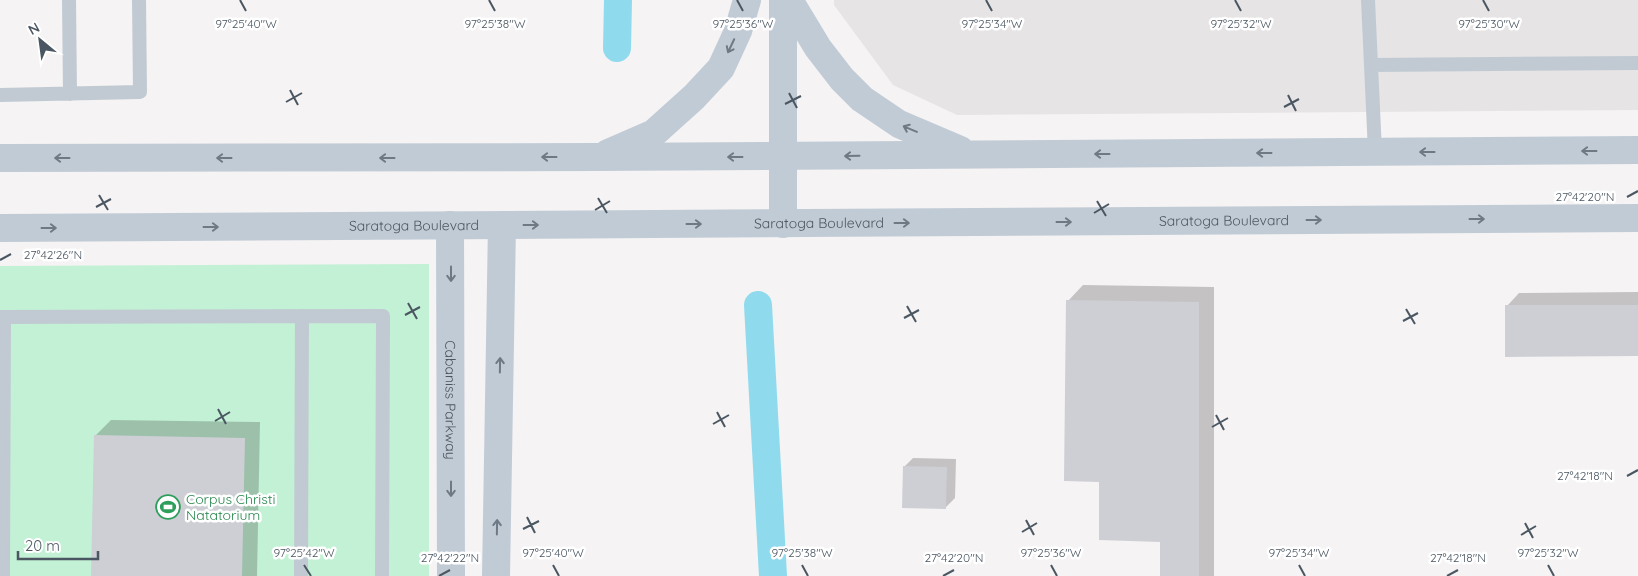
<svg xmlns="http://www.w3.org/2000/svg" width="1638" height="576" font-family="Quicksand,sans-serif">
	<style>
		.education { fill: #e6e4e5 }
		.green { fill: #c3f1d5 }
		.shadow { fill: #0003 }
		.lines { fill: none; stroke-linecap: round; stroke-linejoin: round }
		.canal { stroke: #90daee; stroke-width: 28 }
		.building { fill: #cdcfd5 }
		.lane { stroke: #c1cad2; stroke-width: 14 }
		.secondary { stroke: #c1cbd6; stroke-width: 28 }
		.oneway { stroke: #6e7984 }
		.ticks { fill: none; stroke: #4a5661; stroke-width: 2 }
		.labels { text-anchor: middle; dominant-baseline: central; stroke-width: 5; stroke-linejoin: round; paint-order: stroke }
		.street-label { font-size: 14px; fill: #4a5661; stroke: #fff }
		.leisure-label { font-size: 14px; fill: #27864d; stroke: #fff; text-anchor: start }
		.ticks-label { font-size: 12px; text-anchor: middle; fill: #4a5661; stroke: #fff; stroke-width: 5; stroke-linejoin: round; paint-order: stroke }
	</style>
	<rect width="100%" height="100%" fill="#f5f3f3"/>
	<!-- education -->
	<path class="education" d="M834 0H1638V110L957 115 893 85 834 5Z"/>
	<!-- green -->
	<path class="green" d="M429 264V576H0V266Z"/>
	<!-- shadow -->
	<path class="shadow" d="M1083 285 1214 287V576H1161V541L1100 481 1068 301Z
		M1638 292V355L1507 306 1519 293Z
		M111 420 260 422 257 576H92L95 436Z
		M913 458 956 459 955 498 946 507 904 467Z"/>
	<g class="lines">
		<!-- canal -->
		<path class="canal" d="M617 48 618 0
			M758 305 773 576"/>
	</g>
	<!-- building -->
	<path class="building" d="M1066 300 1199 302V576H1160V542L1099 540V482L1064 481Z
		M1505 305H1638V356L1505 357Z
		M94 435 245 438 242 576H91Z
		M903 466 947 467 946 509 902 508Z"/>
	<g class="lines">
		<!-- lane -->
		<path class="lane" d="M69 0 70 94
			M1368 0 1375 152
			M1371 65 1638 63
			M0 95 140 92 139 0
			M0 317 383 316 382 576
			M3 576 4 317
			M301 576 302 316"/>
		<!-- secondary -->
		<g class="secondary">
			<path d="M783 0V224"/>
			<path d="M789 0 818 48 842 79 862 99 899 124 960 150"/>
			<path d="M608 153 654 133 694 97 721 68 738 31 747 0"/>
			<path d="M0 158 598 157 1638 150"/>
			<path id="s1" d="M450 225 451 576"/>
			<path id="s2" d="M0 228 1638 218"/>
			<path d="M496 576 502 225"/>
		</g>
	</g>
	<!-- one-way arrows -->
	<defs><path id="oneway-shaft" d="M-6 0H5M1.5-3L5.5 0L1.5 3" fill="none" stroke-width="1.6" stroke-linecap="round" stroke-linejoin="round" transform="scale(1.25)"/></defs>
	<g class="oneway">
		<use href="#oneway-shaft" transform="translate(731 46) rotate(115)"/>
		<use href="#oneway-shaft" transform="translate(910 129) rotate(-157)"/>
		<use href="#oneway-shaft" transform="translate(1589 151) rotate(180)"/>
		<use href="#oneway-shaft" transform="translate(1427 152) rotate(180)"/>
		<use href="#oneway-shaft" transform="translate(1264 153) rotate(180)"/>
		<use href="#oneway-shaft" transform="translate(1102 154) rotate(180)"/>
		<use href="#oneway-shaft" transform="translate(852 156) rotate(179)"/>
		<use href="#oneway-shaft" transform="translate(549 157) rotate(180)"/>
		<use href="#oneway-shaft" transform="translate(735 157) rotate(180)"/>
		<use href="#oneway-shaft" transform="translate(62 158) rotate(180)"/>
		<use href="#oneway-shaft" transform="translate(224 158) rotate(180)"/>
		<use href="#oneway-shaft" transform="translate(387 158) rotate(180)"/>
		<use href="#oneway-shaft" transform="translate(1477 219)"/>
		<use href="#oneway-shaft" transform="translate(1314 220)"/>
		<use href="#oneway-shaft" transform="translate(1064 222)"/>
		<use href="#oneway-shaft" transform="translate(902 223)"/>
		<use href="#oneway-shaft" transform="translate(694 224)"/>
		<use href="#oneway-shaft" transform="translate(531 225)"/>
		<use href="#oneway-shaft" transform="translate(211 227)"/>
		<use href="#oneway-shaft" transform="translate(49 228)"/>
		<use href="#oneway-shaft" transform="translate(451 274) rotate(90)"/>
		<use href="#oneway-shaft" transform="translate(500 365) rotate(-89)"/>
		<use href="#oneway-shaft" transform="translate(451 489) rotate(90)"/>
		<use href="#oneway-shaft" transform="translate(497 527) rotate(-89)"/>
	</g>
	<!-- ticks -->
	<path class="ticks" d="M240 0 246 11M489 0 495 11M737 0 743 11M986 0 992 11M1235 0 1241 11M1483 0 1489 11M290 90 298 105M789 93 797 108M1288 95 1296 111M286 102 302 93M785 104 801 96M1284 107 1299 99M99 195 108 210M1627 197 1638 191M598 198 607 213M1097 201 1106 216M96 207 111 199M595 210 610 201M1094 213 1109 204M0 260 11 254M408 303 417 319M907 306 916 322M1406 309 1415 324M405 315 420 307M904 318 919 310M1403 321 1418 313M218 409 226 424M717 412 725 427M1216 415 1224 430M215 421 230 412M713 424 729 415M1212 427 1228 418M1627 476 1638 470M527 517 535 533M1026 520 1034 535M1525 523 1533 538M523 529 539 521M1022 532 1037 523M1521 535 1536 526M304 565 311 576M553 565 559 576M802 565 808 576M1051 565 1057 576M1299 565 1305 576M1548 565 1554 576M439 576 450 570M943 576 954 570M1447 576 1458 570"/>
	<!-- icons -->
	<defs>
		<g id="stadium-ring" transform="scale(1.25)"><circle r="9.5" fill="#fff" stroke="#2e9e5b" stroke-width="1.5"/><path d="M0-5a6.5 5 0 1 0 0 10a6.5 5 0 1 0 0-10ZM-3.5-1.8h7v3.6h-7Z" fill="#2e9e5b"/></g>
	</defs>
	<g fill-rule="evenodd">
		<use href="#stadium-ring" x="168" y="507"/>
	</g>
	<g class="labels">
		<!-- street labels -->
		<g class="street-label">
			<text stroke="none"><textPath href="#s2" startOffset="1224">Saratoga Boulevard</textPath></text>
			<text stroke="none"><textPath href="#s2" startOffset="819">Saratoga Boulevard</textPath></text>
			<text stroke="none"><textPath href="#s2" startOffset="414">Saratoga Boulevard</textPath></text>
			<text stroke="none"><textPath href="#s1" startOffset="175">Cabaniss Parkway</textPath></text>
		</g>
		<!-- leisure labels -->
		<g class="leisure-label">
			<text x="186" y="499">Corpus Christi<tspan x="186" dy="16">Natatorium</tspan></text>
		</g>
	</g>
	<g class="ticks-label">
		<text x="246" y="28">97°25'40"W</text>
		<text x="495" y="28">97°25'38"W</text>
		<text x="743" y="28">97°25'36"W</text>
		<text x="992" y="28">97°25'34"W</text>
		<text x="1241" y="28">97°25'32"W</text>
		<text x="1489" y="28">97°25'30"W</text>
		<text x="1585" y="201">27°42'20"N</text>
		<text x="53" y="259">27°42'26"N</text>
		<text x="1585" y="480">27°42'18"N</text>
		<text x="304" y="557">97°25'42"W</text>
		<text x="553" y="557">97°25'40"W</text>
		<text x="802" y="557">97°25'38"W</text>
		<text x="1051" y="557">97°25'36"W</text>
		<text x="1299" y="557">97°25'34"W</text>
		<text x="1548" y="557">97°25'32"W</text>
		<text x="450" y="562">27°42'22"N</text>
		<text x="954" y="562">27°42'20"N</text>
		<text x="1458" y="562">27°42'18"N</text>
	</g>
	<!-- north arrow -->
	<g transform="translate(40 40) rotate(331)" stroke="#ffffff" stroke-width="4" paint-order="stroke">
	<path d="M0-4L9 19L0 12L-9 19Z" fill="#4a5661"/>
	<text y="-8" font-size="14" font-weight="bold" text-anchor="middle" fill="#4a5661">N</text>
	</g>
	<!-- scale -->
	<path d="M18 551v8h80v-8" fill="none" stroke="#4a5661" stroke-width="2.5"/>
	<text x="25" y="551" font-size="15" fill="#4a5661" stroke="#ffffff" stroke-width="4" paint-order="stroke">20 m</text>
</svg>
